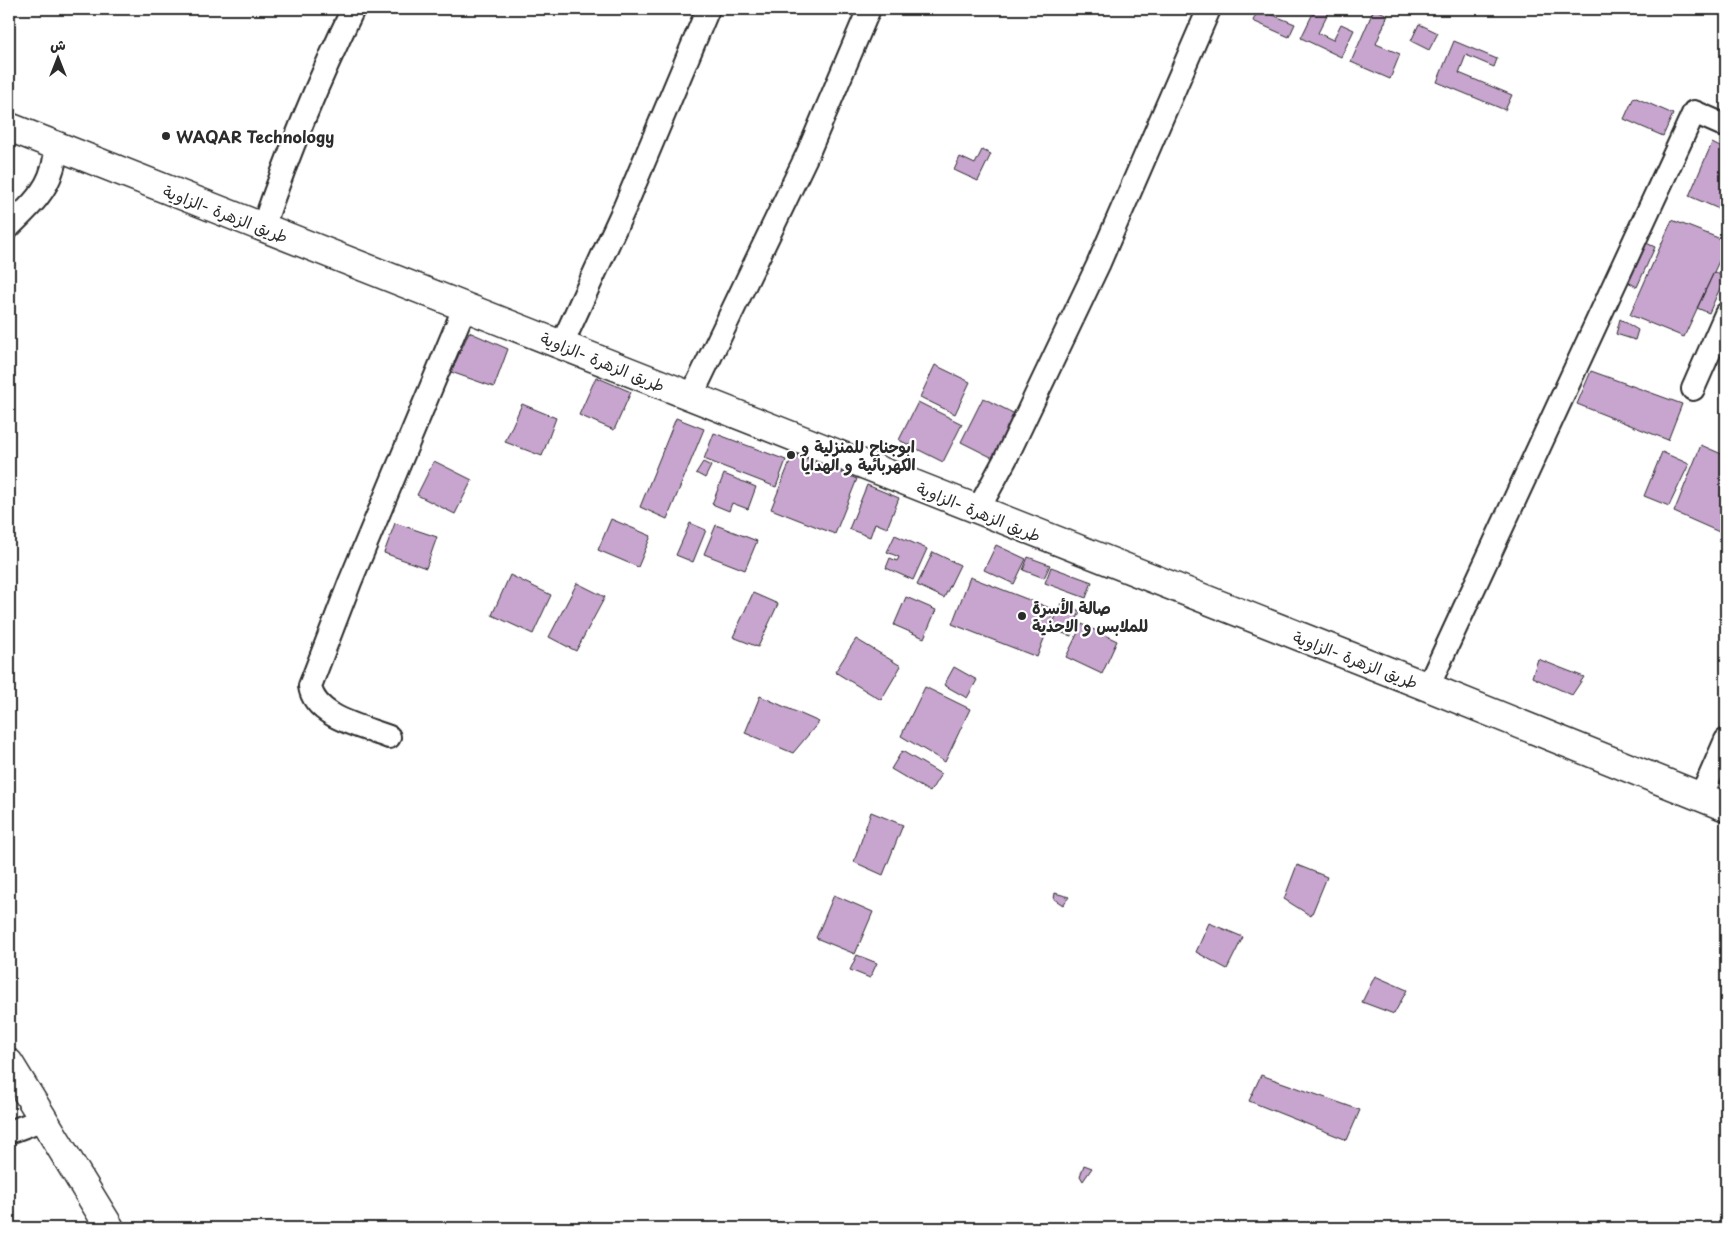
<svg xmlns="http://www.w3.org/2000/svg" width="1735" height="1237" font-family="'Playpen Sans','Playpen Sans Arabic',sans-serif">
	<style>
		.building { fill: #c7a5cf; stroke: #2b2b2b }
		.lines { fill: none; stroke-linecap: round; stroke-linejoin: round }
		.minor-casing { stroke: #2b2b2b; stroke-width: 26 }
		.major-casing { stroke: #2b2b2b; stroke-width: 31 }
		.minor { stroke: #fff; stroke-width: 22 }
		.major { stroke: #fff; stroke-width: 28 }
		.poi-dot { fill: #2b2b2b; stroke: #fff; stroke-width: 2 }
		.labels { text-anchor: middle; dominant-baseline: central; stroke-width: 4.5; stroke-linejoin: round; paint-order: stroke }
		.poi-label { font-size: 16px; font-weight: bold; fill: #2b2b2b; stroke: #fff; text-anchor: start }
		.street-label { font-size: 16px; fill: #2b2b2b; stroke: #fff }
	</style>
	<rect width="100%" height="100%" fill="#fff"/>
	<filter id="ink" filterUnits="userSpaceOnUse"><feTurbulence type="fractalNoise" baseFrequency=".02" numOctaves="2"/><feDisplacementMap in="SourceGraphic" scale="10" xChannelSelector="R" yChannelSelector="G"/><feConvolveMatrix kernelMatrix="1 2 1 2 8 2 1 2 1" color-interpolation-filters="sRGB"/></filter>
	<g filter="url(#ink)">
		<!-- building -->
		<path class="building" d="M1258 9 1295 24 1289 37 1253 21Z
			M1315 9H1330L1318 33 1333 40 1341 24 1354 30 1341 57 1301 38Z
			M1374 9 1388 15 1376 44 1400 54 1390 79 1351 62Z
			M1419 24 1438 33 1429 50 1411 41Z
			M1454 41 1497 59 1494 67 1466 55 1459 73 1512 95 1505 110 1437 82Z
			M1634 97 1673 114 1663 136 1624 119Z
			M1712 143 1726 150V212L1689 196Z
			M982 150 991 154 978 181 954 170 960 157 975 164Z
			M1672 220 1726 241V246L1684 337 1630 315Z
			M1644 242 1655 247 1637 287 1626 281Z
			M1714 272 1725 277 1709 313 1697 308Z
			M1620 319 1638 330 1635 340 1616 334Z
			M469 332 508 349 494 387 451 372Z
			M935 365 970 382 955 414 920 397Z
			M1591 371 1682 404 1668 440 1577 404Z
			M596 377 631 392 614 430 579 415Z
			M983 398 1017 415 995 459 961 442Z
			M918 402 962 424 943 462 899 440Z
			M522 404 556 418 542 456 505 442Z
			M676 418 704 429 667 519 640 507Z
			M714 433 786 460 776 487 704 459Z
			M1701 445 1726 456V535L1674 512Z
			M1662 452 1689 464 1669 506 1644 496Z
			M793 454 857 479 835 534 771 509Z
			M434 461 472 480 455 514 417 495Z
			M703 462 711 466 705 478 696 473Z
			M724 474 756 487 748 509 732 503 729 511 712 504Z
			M867 485 899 498 887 528 875 523 870 537 849 529Z
			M611 519 651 536 638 567 598 550Z
			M395 523 437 537 426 568 384 553Z
			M690 523 706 530 693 562 676 555Z
			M716 525 757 541 745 570 704 554Z
			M895 535 927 549 913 580 886 568 890 558 897 561 899 557 887 552Z
			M996 545 1026 559 1014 584 984 570Z
			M933 552 960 565 944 598 917 585Z
			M1028 557 1050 565 1044 578 1023 570Z
			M1051 567 1092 582 1086 598 1045 583Z
			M510 575 551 595 533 634 492 615Z
			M970 577 1055 610 1037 657 952 624Z
			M577 583 605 597 576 651 549 637Z
			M753 593 778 604 758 647 733 637Z
			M906 597 936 610 924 638 894 625Z
			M1061 603 1080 611 1071 636 1051 629Z
			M1082 624 1117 641 1102 674 1066 657Z
			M856 639 901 666 881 700 835 672Z
			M1538 659 1584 677 1572 695 1532 677Z
			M954 667 977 680 967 698 944 685Z
			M925 687 970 709 945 762 901 736Z
			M760 696 819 722 793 753 745 733Z
			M902 751 941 774 930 792 891 769Z
			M871 812 903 825 883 875 854 862Z
			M1297 865 1327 877 1311 916 1284 899Z
			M1055 893 1069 897 1063 905 1054 899Z
			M834 895 873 912 855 954 816 938Z
			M1209 923 1243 937 1227 969 1196 952Z
			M857 955 877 963 870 978 850 970Z
			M1375 976 1407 990 1394 1014 1362 1002Z
			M1261 1075 1360 1110 1347 1140 1249 1101Z
			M1084 1165 1092 1168 1083 1181 1080 1176Z"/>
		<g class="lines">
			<!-- minor casing -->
			<g class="minor-casing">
				<path id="minor" d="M9 227C25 211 46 193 52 170 55 163 55 154 56 147
					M263 227C289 151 318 81 353 9
					M562 344 624 209 708 9
					M1693 389 1726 314
					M691 397 808 153 869 9
					M978 510 1006 458 1098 265 1209 9
					M1428 687 1694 112 1726 126
					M389 737C363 727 314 717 310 686L350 582 465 306
					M1701 797 1726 740
					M9 1132 44 1119"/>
			</g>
			<!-- major casing -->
			<g class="major-casing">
				<path id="major" d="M9 127 1428 687 1726 807
					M9 1063 110 1228"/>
			</g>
			<!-- minor -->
			<use href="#minor" class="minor"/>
			<!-- major -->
			<use href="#major" class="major"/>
		</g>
	</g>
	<!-- markers -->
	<g class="poi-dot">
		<circle cx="166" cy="136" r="5"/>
		<circle cx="791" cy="455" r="5"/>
		<circle cx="1022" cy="616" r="5"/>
	</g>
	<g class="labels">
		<!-- poi labels -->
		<g class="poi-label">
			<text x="176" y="136">WAQAR Technology</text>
			<text x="801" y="446">ابوجناح للمنزلية و<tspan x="801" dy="18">الكهربائية و الهدايا</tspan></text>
			<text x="1032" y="607">صالة الأسرة<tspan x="1032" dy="18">للملابس و الاحذية</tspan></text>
		</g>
		<!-- street labels -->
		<g class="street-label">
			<text transform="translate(226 213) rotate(21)">طريق الزهرة -الزاوية</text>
			<text transform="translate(603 361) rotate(22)">طريق الزهرة -الزاوية</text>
			<text transform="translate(979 511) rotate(22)">طريق الزهرة -الزاوية</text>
			<text transform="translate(1356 659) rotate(21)">طريق الزهرة -الزاوية</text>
		</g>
	</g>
	<!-- margin -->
	<rect width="1735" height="1237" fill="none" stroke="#fff" stroke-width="30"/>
	<rect x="15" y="15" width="1705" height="1207" fill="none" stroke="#2b2b2b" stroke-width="2" filter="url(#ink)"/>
	<!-- north arrow -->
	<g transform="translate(58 58)" stroke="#ffffff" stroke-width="4" paint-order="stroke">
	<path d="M0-4L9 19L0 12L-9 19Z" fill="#2b2b2b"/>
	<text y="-8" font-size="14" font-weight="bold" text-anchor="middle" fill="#2b2b2b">ش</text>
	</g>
</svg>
